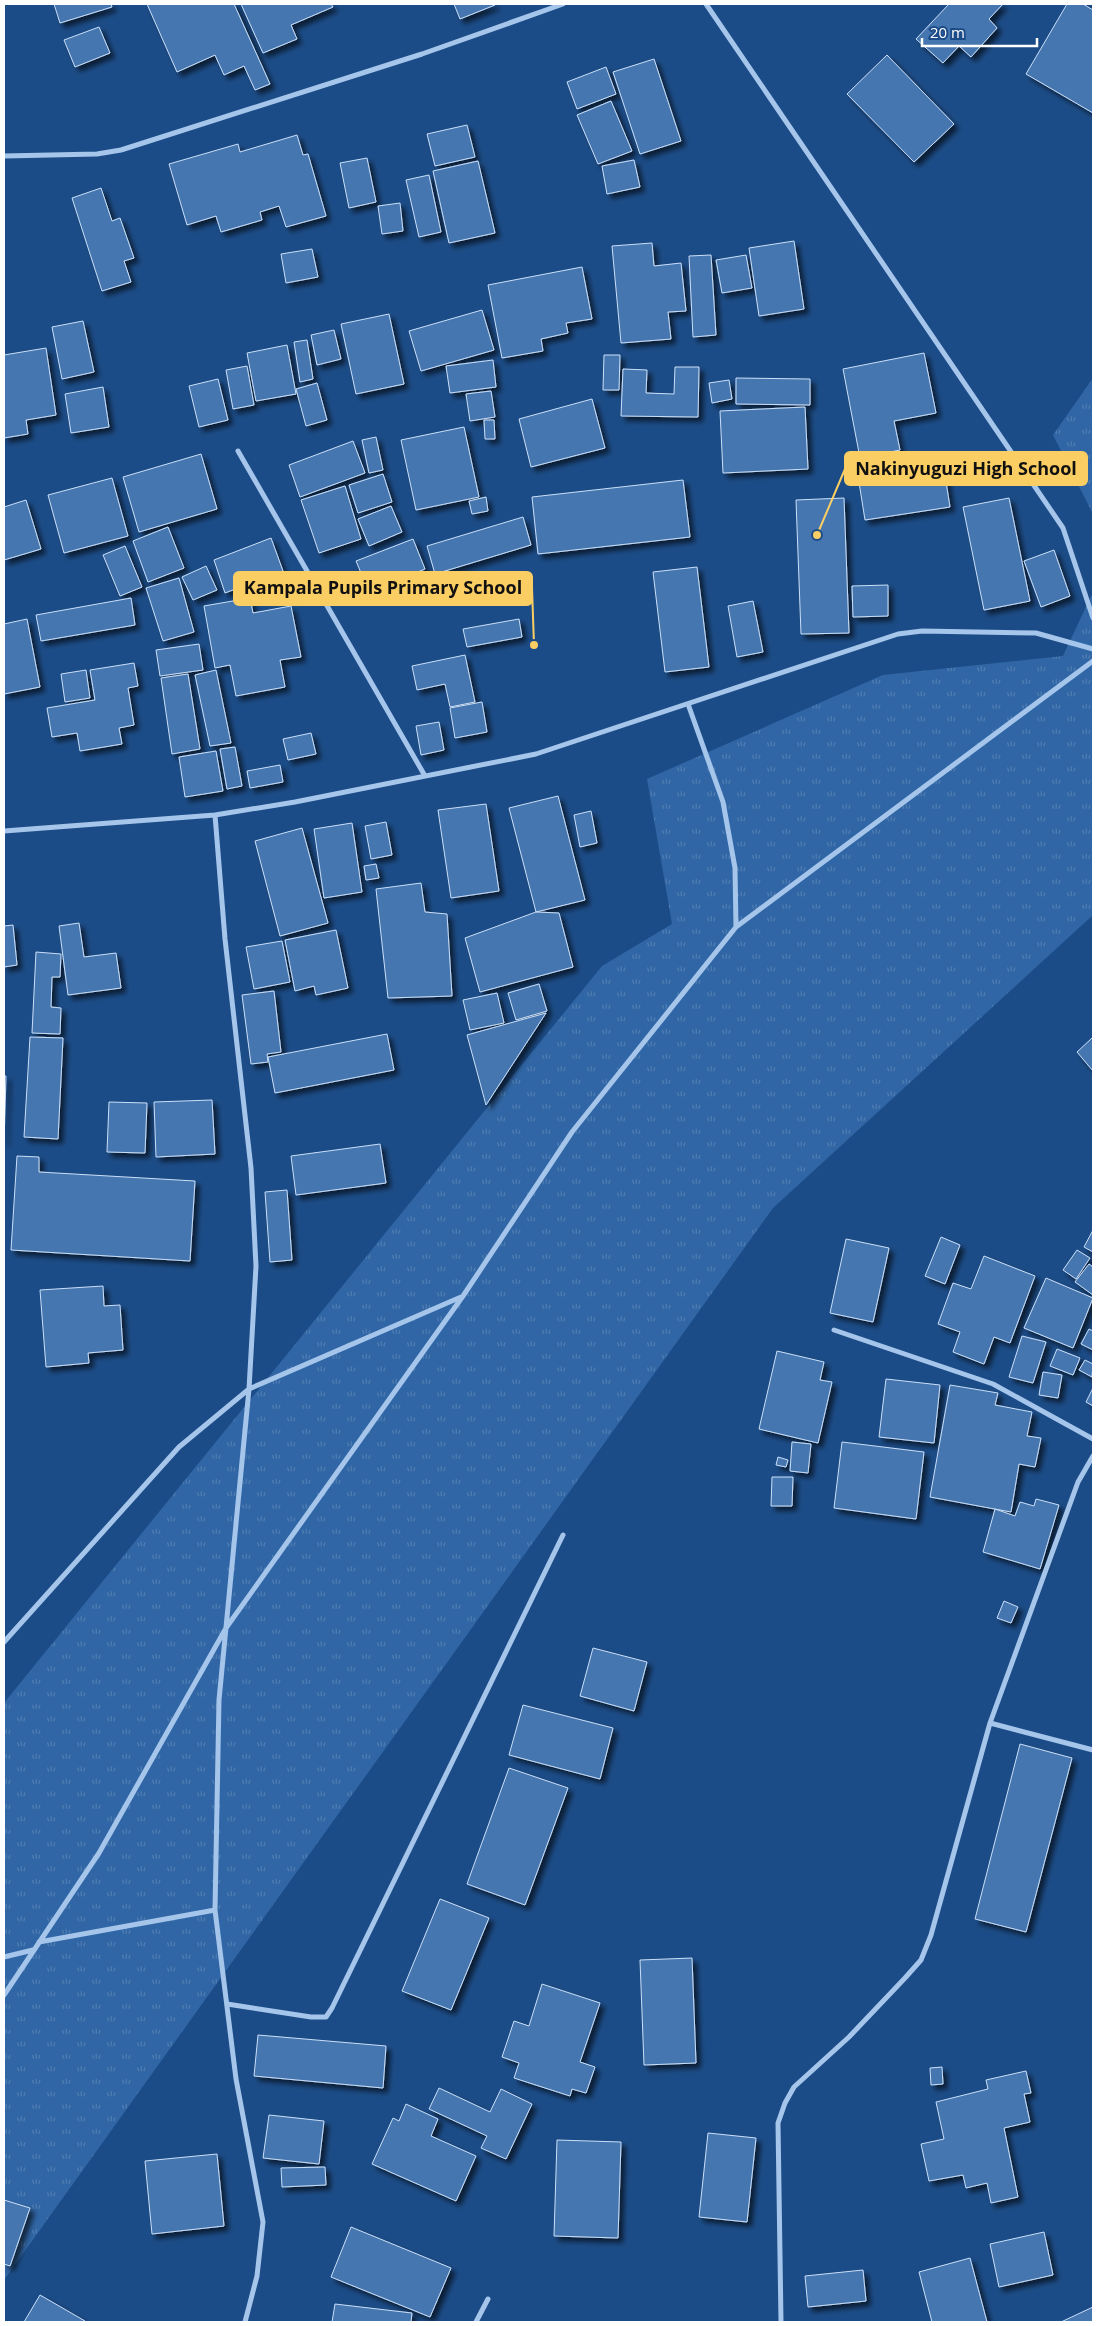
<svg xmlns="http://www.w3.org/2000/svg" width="1097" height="2326" font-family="'Open Sans',sans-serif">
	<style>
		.grass { fill: url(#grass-tufts) }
		.building { fill: #4576b0; stroke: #cadff8; filter: url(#shadow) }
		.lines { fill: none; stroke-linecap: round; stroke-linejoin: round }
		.minor { stroke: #a5c5eb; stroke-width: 5 }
		.leader { fill: none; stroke: #fbce63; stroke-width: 2 }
		.callout-dot { fill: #fbce63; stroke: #1c4c87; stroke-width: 2 }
		.callout { fill: #fbce63; stroke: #fbce63; stroke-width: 2 }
		.callout-label { font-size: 18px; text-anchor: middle; font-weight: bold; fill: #111 }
	</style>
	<defs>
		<pattern id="grass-tufts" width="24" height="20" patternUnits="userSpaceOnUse" patternTransform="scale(1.25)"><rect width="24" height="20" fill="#3066a5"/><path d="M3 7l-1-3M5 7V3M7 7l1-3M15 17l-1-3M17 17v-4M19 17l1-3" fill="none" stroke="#4f7db2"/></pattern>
		<filter id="shadow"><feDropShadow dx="4.5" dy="4.5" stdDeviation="2.5" flood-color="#0009"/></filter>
	</defs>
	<rect width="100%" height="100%" fill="#1c4c87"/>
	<!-- grass -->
	<path class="grass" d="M1093 378V514L1053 435Z
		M1093 592V915L773 1208 4 2280V1703L602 966 672 924 647 779 883 675 1063 656Z"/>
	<!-- building -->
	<path class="building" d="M54 4H111L112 7 60 23Z
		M147 4H234L270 84 255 90 244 66 224 75 215 55 177 72Z
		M241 4H331L333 7 291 25 297 39 263 53Z
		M454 4H495V5L460 19Z
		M949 4H1003L989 19 997 28 971 57 959 46 943 63 916 39Z
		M1067 4H1083L1093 10V113L1026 74Z
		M99 27 110 53 75 67 64 40Z
		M887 55 954 124 914 162 847 94Z
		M654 59 681 141 640 154 613 72Z
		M606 67 616 94 577 109 567 82Z
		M611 101 632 151 598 164 577 115Z
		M467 125 475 157 435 166 427 134Z
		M297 135 303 155 308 154 326 216 286 227 279 206 260 212 262 220 221 232 216 216 187 225 169 164 238 144 240 152Z
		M367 158 376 202 349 208 340 163Z
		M634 160 640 187 607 194 602 166Z
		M478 161 495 233 449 243 433 171Z
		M429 175 441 232 419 237 406 180Z
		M101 188 112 221 120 218 134 258 124 261 131 282 102 291 72 198Z
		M400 203 403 231 382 234 378 206Z
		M794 241 804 309 759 316 749 248Z
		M652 243 654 266 681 263 686 311 668 312 671 339 621 343 612 246Z
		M312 249 318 277 286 283 281 254Z
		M711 255 716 335 693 337 689 256Z
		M746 255 752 288 722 293 716 260Z
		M582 267 592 319 566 323 568 333 541 339 543 351 502 358 488 285Z
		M482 310 494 350 421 371 409 331Z
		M389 314 404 384 356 394 341 324Z
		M83 321 94 372 62 379 52 327Z
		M334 330 341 359 317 365 311 335Z
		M307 340 313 379 300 382 294 342Z
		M287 345 296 394 256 401 247 353Z
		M46 348 56 415 26 420 28 434 4 438V355Z
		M924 353 936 413 894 421 900 450 860 458 843 369Z
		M604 355H620L619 390H603Z
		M493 360 496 387 450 393 446 366Z
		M247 366 254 405 233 409 226 370Z
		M675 367H699L698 417 621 416 623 369 647 370 646 393 674 394Z
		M736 378 810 379V405L736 404Z
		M218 379 228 420 199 427 189 386Z
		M729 380 732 399 712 403 709 383Z
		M317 383 327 420 306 426 296 389Z
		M103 387 109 427 71 433 65 394Z
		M491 391 495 417 470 421 466 394Z
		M592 399 605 448 531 467 519 419Z
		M805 407 808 469 723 473 720 411Z
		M484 420H494L495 439H485Z
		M464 427 479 497 416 510 401 440Z
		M376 437 383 470 369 473 362 440Z
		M353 441 365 473 300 497 289 465Z
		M201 454 217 509 139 532 123 477Z
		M943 463 950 507 865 520 858 476Z
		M383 474 392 502 358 513 349 485Z
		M112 478 128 536 64 553 48 495Z
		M683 480 690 537 538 554 532 497Z
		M345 486 361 539 319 553 301 500Z
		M486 497 488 511 472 514 469 501Z
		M844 498 849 633 801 634 796 500Z
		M1009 498 1030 601 984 610 963 507Z
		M26 500 41 549 4 560V507Z
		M391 506 402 532 369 546 358 519Z
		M523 517 531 545 435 574 427 546Z
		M168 527 184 568 148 582 133 541Z
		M271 538 283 571 225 593 214 560Z
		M413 539 425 569 369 592 356 561Z
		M125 546 142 587 120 596 103 555Z
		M1054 550 1070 596 1041 607 1024 561Z
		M206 566 217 590 193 600 182 577Z
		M697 567 709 667 665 672 653 572Z
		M179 578 194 632 163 641 146 588Z
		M888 585V616L853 617 852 586Z
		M131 598 135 625 41 641 36 615Z
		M250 598 253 613 291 606 301 657 280 660 285 687 236 696 230 665 215 668 204 606Z
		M753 601 763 652 737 657 728 606Z
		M27 619 40 687 4 694V624Z
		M519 619 522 637 467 647 463 629Z
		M199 644 203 670 160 676 156 650Z
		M465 655 475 702 450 707 445 684 417 690 412 666Z
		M134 663 138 686 128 688 134 725 119 728 122 744 80 751 77 733 52 737 47 708 95 700 90 670Z
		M86 670 90 698 65 702 61 674Z
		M216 670 231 743 210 746 195 675Z
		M188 674 200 749 172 754 161 678Z
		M482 702 487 732 455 738 450 708Z
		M439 722 444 750 421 755 416 726Z
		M311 733 316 754 288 760 283 739Z
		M235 747 242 786 227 789 220 749Z
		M216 751 223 791 185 797 179 757Z
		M280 765 283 782 250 788 247 771Z
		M558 796 585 900 536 912 509 808Z
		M486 804 499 891 451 898 438 810Z
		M591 811 597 843 580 847 574 815Z
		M386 822 392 855 371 859 365 826Z
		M352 823 362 892 324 898 314 829Z
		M302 828 328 923 280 936 255 841Z
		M376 864 379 878 366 880 364 866Z
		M421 883 425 912 447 914 452 996 388 998 376 889Z
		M536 912 559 913 573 967 480 992 465 938Z
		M79 923 84 957 116 953 121 988 68 995 59 926Z
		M13 925 17 965 4 967V926Z
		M336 930 348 988 316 995 314 986 295 991 285 940Z
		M282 941 290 982 254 989 246 947Z
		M36 952 61 954 60 977H52L51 1007 61 1008 60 1034 32 1033Z
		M539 984 547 1011 516 1020 508 993Z
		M274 991 281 1052 267 1054 268 1062 251 1064 242 995Z
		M497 993 504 1023 470 1030 463 1000Z
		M546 1013 486 1105 467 1035Z
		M387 1034 394 1070 275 1093 268 1057Z
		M30 1037 63 1038 58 1139 24 1137Z
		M1092 1038 1093 1039V1071L1077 1052Z
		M4 1076H6L4 1142Z
		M212 1100 215 1154 156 1157 154 1102Z
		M109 1102 147 1103 145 1153 107 1152Z
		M380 1144 386 1183 296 1195 291 1156Z
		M17 1156 39 1157V1172L195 1181 190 1261 11 1250Z
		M287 1190 292 1260 270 1262 265 1192Z
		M1093 1230V1252L1084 1247Z
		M941 1237 960 1245 945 1284 925 1276Z
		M846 1239 889 1248 873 1322 830 1313Z
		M1077 1250 1090 1258 1076 1279 1063 1270Z
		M984 1256 1035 1276 1010 1343 994 1337 984 1364 953 1352 960 1332 938 1324 953 1283 971 1289Z
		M1089 1264 1093 1267V1295L1075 1282Z
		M1046 1278 1093 1298 1073 1348 1024 1328Z
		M103 1286 104 1306 120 1305 123 1350 88 1353 89 1363 46 1367 40 1290Z
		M1089 1329 1093 1331V1350L1081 1344Z
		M1022 1336 1046 1342 1033 1383 1009 1377Z
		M1057 1349 1080 1358 1073 1375 1050 1366Z
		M777 1351 824 1362 820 1380 832 1382 818 1443 759 1429Z
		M1085 1360 1093 1364 1092 1377 1079 1370Z
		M1043 1372 1062 1375 1058 1398 1039 1395Z
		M886 1379 940 1385 934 1443 879 1437Z
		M950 1385 998 1393 995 1405 1032 1412 1027 1436 1041 1438 1035 1467 1019 1464 1011 1512 930 1497Z
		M1093 1388V1406L1086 1402Z
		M792 1442 811 1444 808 1473 790 1471Z
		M842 1442 924 1452 916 1519 834 1508Z
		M778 1457 788 1460 786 1467 776 1465Z
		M772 1477H793L792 1506H771Z
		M1036 1499 1059 1505 1040 1569 983 1552 995 1509 1015 1516 1020 1502 1034 1506Z
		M1004 1601 1018 1607 1011 1623 997 1618Z
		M593 1648 647 1662 634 1711 580 1696Z
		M523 1705 613 1728 600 1779 509 1755Z
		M1020 1744 1072 1758 1026 1932 975 1919Z
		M509 1768 568 1788 525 1905 467 1884Z
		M440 1899 489 1918 451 2010 402 1991Z
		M692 1958 696 2063 644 2065 640 1960Z
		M542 1984 600 2003 580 2062 595 2067 586 2093 572 2089 570 2096 514 2078 519 2063 502 2057 514 2021 529 2026Z
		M258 2035 386 2046 383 2088 254 2076Z
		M942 2067 943 2084 931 2085 930 2068Z
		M1026 2071 1031 2093 1024 2094 1030 2122 1004 2128 1018 2197 991 2203 987 2183 966 2188 963 2175 929 2181 921 2144 944 2139 936 2102 988 2089 986 2080Z
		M439 2088 490 2112 501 2089 532 2104 506 2159 481 2148 487 2136 429 2109Z
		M406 2104 438 2119 431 2136 476 2156 456 2201 372 2164 393 2118 399 2121Z
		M269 2115 324 2121 319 2164 263 2158Z
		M708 2133 756 2138 747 2222 699 2217Z
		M557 2140 621 2142 618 2238 554 2236Z
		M217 2154 224 2226 152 2234 145 2161Z
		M325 2167 326 2185 282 2187 281 2168Z
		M4 2200 30 2208 10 2266 4 2264Z
		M351 2227 451 2268 430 2317 331 2277Z
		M1044 2232 1053 2275 999 2287 990 2244Z
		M970 2258 987 2322H932L919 2272Z
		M863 2270 866 2301 808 2307 805 2276Z
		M40 2295 85 2321V2322H24Z
		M335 2304 412 2313 411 2322H332Z
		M1093 2307V2322H1061Z"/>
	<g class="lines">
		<!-- minor -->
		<path class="minor" d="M706 4 1063 528 1093 618
			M4 156 97 154 121 150 422 54 563 4
			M238 451 425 776
			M688 704 723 802 735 868 736 927
			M215 815 225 939 251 1168 256 1266 249 1389 219 1700 215 1910 236 2079 263 2222 257 2276 245 2322
			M4 831 215 815 295 802 536 754 898 634 922 631 1036 633 1093 649
			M834 1330 993 1384 1093 1439
			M4 1642 179 1447 249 1389 461 1297
			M990 1723 1093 1750
			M39 1942 215 1910
			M4 1957 33 1950
			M4 1995 99 1853 226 1628 463 1296 572 1132 736 927 1093 661
			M227 2004 311 2017H326L332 2008 563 1535
			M476 2322 488 2299
			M781 2322 778 2123 785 2103 794 2087 849 2037 905 1978 921 1960 931 1935 990 1723 1078 1482 1093 1456"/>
	</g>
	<!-- callouts -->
	<path class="leader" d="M817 535L845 469M534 645L532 588"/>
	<g class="callout-dot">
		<circle cx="817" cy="535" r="5"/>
		<circle cx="534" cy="645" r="5"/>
	</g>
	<g class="callout">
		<rect x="845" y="452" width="242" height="33" rx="5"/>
		<rect x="234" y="572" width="298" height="33" rx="5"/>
	</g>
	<g class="callout-label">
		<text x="966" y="475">Nakinyuguzi High School</text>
		<text x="383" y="594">Kampala Pupils Primary School</text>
	</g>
	<!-- border -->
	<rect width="1097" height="2326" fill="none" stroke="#ffffff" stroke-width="10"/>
	<!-- scale -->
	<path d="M922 38v8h115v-8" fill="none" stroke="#ffffff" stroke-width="2.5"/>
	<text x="930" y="38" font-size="15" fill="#ffffff" stroke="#1c4c87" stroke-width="4" paint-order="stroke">20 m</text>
</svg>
